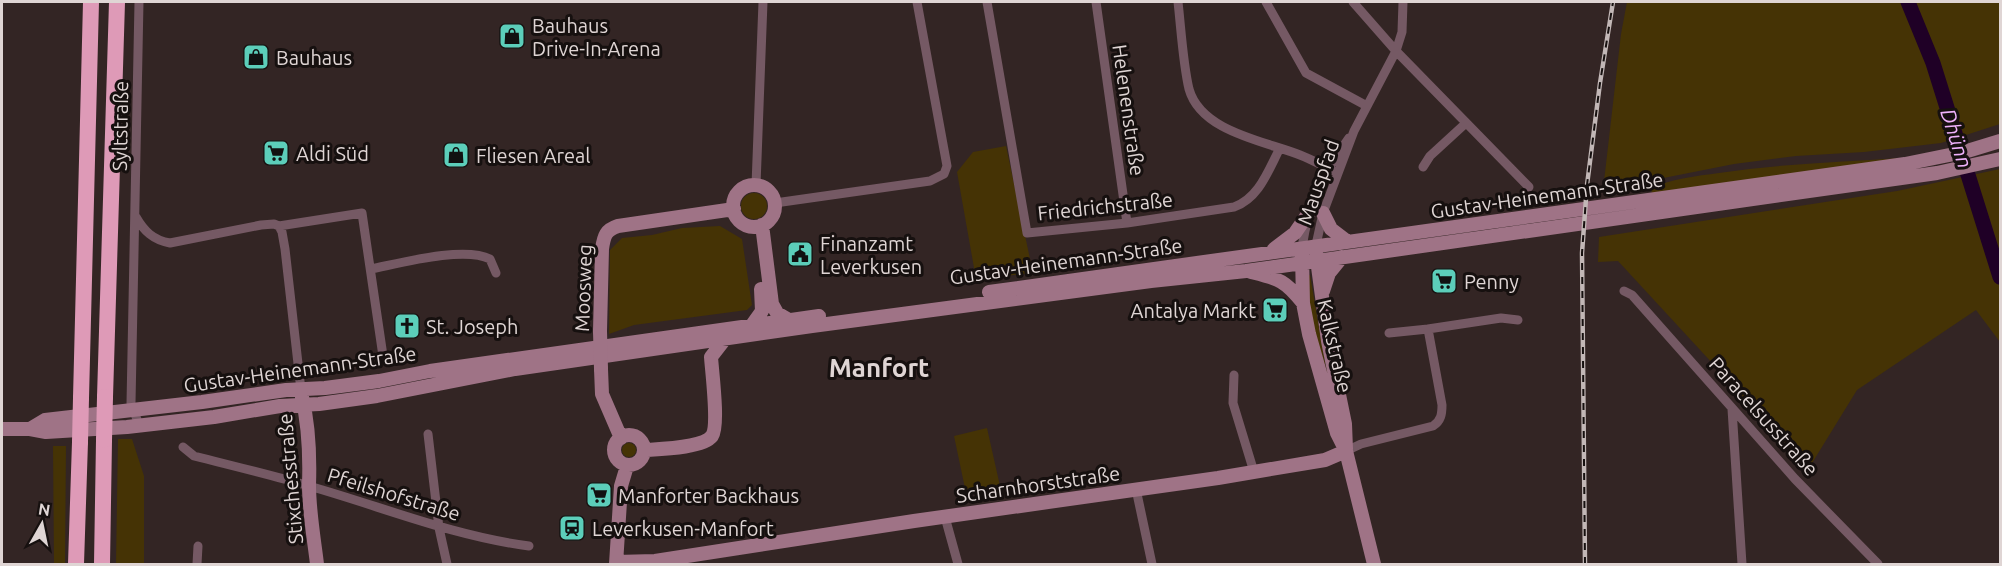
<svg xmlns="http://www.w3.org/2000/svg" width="2002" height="566" font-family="Ubuntu,sans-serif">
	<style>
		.green { fill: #453305 }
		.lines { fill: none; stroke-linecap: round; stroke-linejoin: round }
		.river { stroke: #1f0026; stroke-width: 15 }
		.street { stroke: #755964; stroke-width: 9 }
		.secondary { stroke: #9f7386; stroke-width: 14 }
		.highway { stroke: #de9ab7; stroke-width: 16 }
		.rail-casing { stroke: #c2b7b6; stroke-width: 4.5 }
		.rail { stroke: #16100f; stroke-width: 2; stroke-dasharray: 7; stroke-linecap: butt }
		.secondary-bridge { stroke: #9f7386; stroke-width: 14 }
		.highway-bridge { stroke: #de9ab7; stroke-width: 16 }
		.labels { text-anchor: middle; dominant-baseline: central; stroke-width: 6; stroke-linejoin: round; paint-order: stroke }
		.poi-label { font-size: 20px; fill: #dfd5d4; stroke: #16100f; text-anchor: start }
		.street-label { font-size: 20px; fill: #dfd5d4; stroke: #16100f }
		.water-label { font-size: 21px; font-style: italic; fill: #efb2fb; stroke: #16100f }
		.district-label { font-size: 26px; font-weight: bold; fill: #dfd5d4; stroke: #16100f }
	</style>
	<rect width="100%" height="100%" fill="#332524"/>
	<!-- green -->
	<path class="green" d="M1627 2H2000V124L1941 143 1864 152 1796 156 1734 164 1603 190 1621 34Z
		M1006 146 1033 273 976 279 957 172 973 152Z
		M1900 158 1904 159 1652 194 1651 188C1672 179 1696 176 1719 173 1779 164 1840 162 1900 158Z
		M2000 169V342L1976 310 1857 390 1809 468 1618 261 1598 262 1599 237 1897 191Z
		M741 206a13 13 0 1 1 26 0a13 13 0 1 1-26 0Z
		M720 226 742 239 752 305 747 310 634 325 609 334 610 250 622 238 652 235 682 228Z
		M1310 275 1326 369 1336 396 1321 363 1304 276Z
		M987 428 1000 486 966 493 954 436Z
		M118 439H132L144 476V564H116Z
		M622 450a7 7 0 1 1 14 0a7 7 0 1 1-14 0Z
		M53 446H66L65 564H54Z"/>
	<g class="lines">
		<!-- river -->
		<path class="river" d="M1908 2 1933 63 2000 277"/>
		<!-- street -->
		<path class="street" d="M987 2 1027 233 1127 223 1234 207C1259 198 1268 171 1280 148
			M1096 2 1127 223
			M1178 2C1181 28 1183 64 1189 89 1201 132 1265 141 1300 155 1313 160 1325 167 1338 173
			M1266 2 1306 73 1367 106
			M1353 2 1396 51 1529 187
			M1423 167 1430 156 1466 123
			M756 185 763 2
			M775 203 930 181 944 174 947 166 917 2
			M136 217C144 231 153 240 170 243L261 225 274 224 279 226 362 213 383 356
			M279 226 282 232 285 249 301 390
			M1316 245 1323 213 1354 131 1396 51 1402 32 1403 2
			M1302 247C1309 202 1323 174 1349 138
			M371 269C401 263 464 246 490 259L496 273
			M1624 291 1632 295 1795 479 1878 564
			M1389 333 1428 329
			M1234 375 1233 403 1254 472
			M1732 409 1742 564
			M139 425 131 403 139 2
			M428 434 439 528 447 564
			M183 447 194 456C233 466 271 475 309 486 383 507 453 536 529 546
			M1346 451 1361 444 1433 426C1441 421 1442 414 1442 405L1428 329 1501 318 1518 320
			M1136 489 1152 564
			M945 517 958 564
			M197 564 198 546"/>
		<!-- secondary -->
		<path class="secondary" d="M733 206a21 21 0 1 1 42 0a21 21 0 1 1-42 0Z
			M1323 213 1331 229 1348 242
			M762 225 772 304 777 313 789 320
			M1274 249 1295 233 1308 214
			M1316 252 1328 341 1345 424 1346 449
			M1302 253 1303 303 1309 334 1337 433 1346 451 1374 564
			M1251 272C1279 279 1285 280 1303 303
			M1323 291 1329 273 1342 257
			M989 292 1905 164 1964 152 2000 141
			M752 325 762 311 761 289
			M600 331 602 249C604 235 606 230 618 226L734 209
			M601 369 602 394 621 438
			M302 397C309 426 310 455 309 485 309 511 314 539 317 564
			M2 429H30L46 432 127 427 214 417 280 406 319 404 377 396 515 369 812 326 1151 281 1246 271 1937 173 2000 159
			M30 429 45 420 202 402 286 390 325 388 379 381 430 371 819 316
			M614 450a15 15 0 1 1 30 0a15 15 0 1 1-30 0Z
			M645 450C660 449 703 448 712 436 719 426 712 372 711 357L725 339
			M616 562 655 561 914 521 1218 478 1325 460 1346 451
			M616 564 621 486 627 466"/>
		<!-- highway -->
		<path class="highway" d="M105 397 117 2
			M81 398 91 2
			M76 564 80 442
			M102 564 104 440"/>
		<!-- rail casing -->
		<g class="rail-casing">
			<path id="rail" d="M1585 564 1582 253 1587 185 1600 83 1613 2"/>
		</g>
		<!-- rail -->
		<use href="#rail" class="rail"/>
		<!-- secondary-bridge -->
		<path class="secondary-bridge" d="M600 331 601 369"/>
		<!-- highway-bridge -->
		<path class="highway-bridge" d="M104 440 105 397
			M80 442 81 398"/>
	</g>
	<!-- icons -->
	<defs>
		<g id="shop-square" transform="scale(1.35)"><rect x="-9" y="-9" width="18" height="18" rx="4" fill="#5cceba" stroke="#16100f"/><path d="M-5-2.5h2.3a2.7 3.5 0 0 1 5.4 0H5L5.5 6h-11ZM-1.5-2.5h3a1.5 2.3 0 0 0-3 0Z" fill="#111"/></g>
		<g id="supermarket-square" transform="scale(1.35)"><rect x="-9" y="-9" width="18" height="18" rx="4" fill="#5cceba" stroke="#16100f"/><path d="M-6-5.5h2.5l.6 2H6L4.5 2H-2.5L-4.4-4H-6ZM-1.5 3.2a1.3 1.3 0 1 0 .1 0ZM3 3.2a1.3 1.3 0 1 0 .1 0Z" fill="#111"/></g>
		<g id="civic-square" transform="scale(1.35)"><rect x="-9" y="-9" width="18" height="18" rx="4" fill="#5cceba" stroke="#16100f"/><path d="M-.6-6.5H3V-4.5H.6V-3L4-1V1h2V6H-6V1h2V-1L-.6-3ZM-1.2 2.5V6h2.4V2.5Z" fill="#111"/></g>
		<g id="church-square" transform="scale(1.35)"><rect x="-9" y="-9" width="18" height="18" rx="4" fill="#5cceba" stroke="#16100f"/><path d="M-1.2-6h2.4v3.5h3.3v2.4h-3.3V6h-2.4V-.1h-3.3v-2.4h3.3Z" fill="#111"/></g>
		<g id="station-square" transform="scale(1.35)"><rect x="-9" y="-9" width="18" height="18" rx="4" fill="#5cceba" stroke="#16100f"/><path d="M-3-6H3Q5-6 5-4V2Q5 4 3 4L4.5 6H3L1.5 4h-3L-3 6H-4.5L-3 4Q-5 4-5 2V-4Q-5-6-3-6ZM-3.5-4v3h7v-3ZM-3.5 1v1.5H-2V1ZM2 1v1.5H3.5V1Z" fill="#111"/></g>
	</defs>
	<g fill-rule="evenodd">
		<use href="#shop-square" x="512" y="36"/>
		<use href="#shop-square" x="256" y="57"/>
		<use href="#supermarket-square" x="276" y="153"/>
		<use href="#shop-square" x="456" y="155"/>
		<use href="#civic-square" x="800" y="254"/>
		<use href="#supermarket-square" x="1444" y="281"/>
		<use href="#supermarket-square" x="1275" y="310"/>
		<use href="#church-square" x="407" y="326"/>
		<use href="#supermarket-square" x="599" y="495"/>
		<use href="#station-square" x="572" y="528"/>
	</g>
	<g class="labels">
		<!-- poi labels -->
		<g class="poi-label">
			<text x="532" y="25">Bauhaus<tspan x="532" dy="23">Drive-In-Arena</tspan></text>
			<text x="276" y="57">Bauhaus</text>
			<text x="296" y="153">Aldi Süd</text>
			<text x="476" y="155">Fliesen Areal</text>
			<text x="820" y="243">Finanzamt<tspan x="820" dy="23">Leverkusen</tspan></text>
			<text x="1464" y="281">Penny</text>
			<text x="1256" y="310" text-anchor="end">Antalya Markt</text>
			<text x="426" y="326">St. Joseph</text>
			<text x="618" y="495">Manforter Backhaus</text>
			<text x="592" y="528">Leverkusen-Manfort</text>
		</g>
		<!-- street labels -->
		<g class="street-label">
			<text transform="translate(1129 110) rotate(82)">Helenenstraße</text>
			<text transform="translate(120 126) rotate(-89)">Syltstraße</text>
			<text transform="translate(1318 182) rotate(-71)">Mauspfad</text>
			<text transform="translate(1547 195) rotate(-8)">Gustav-Heinemann-Straße</text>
			<text transform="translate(1105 206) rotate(-6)">Friedrichstraße</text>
			<text transform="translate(1066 261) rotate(-8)">Gustav-Heinemann-Straße</text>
			<text transform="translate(583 288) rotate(-88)">Moosweg</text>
			<text transform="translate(1335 346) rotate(77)">Kalkstraße</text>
			<text transform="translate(300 369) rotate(-8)">Gustav-Heinemann-Straße</text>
			<text transform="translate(1764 416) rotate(48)">Paracelsusstraße</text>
			<text transform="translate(290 479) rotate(-95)">Stixchesstraße</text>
			<text transform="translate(1038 484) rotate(-8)">Scharnhorststraße</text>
			<text transform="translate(394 494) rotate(17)">Pfeilshofstraße</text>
		</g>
		<!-- water labels -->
		<g class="water-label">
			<text transform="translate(1957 138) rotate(72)">Dhünn</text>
		</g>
		<!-- district labels -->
		<g class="district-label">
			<text x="879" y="367">Manfort</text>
		</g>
	</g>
	<!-- border -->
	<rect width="2002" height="566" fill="none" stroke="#dfd5d4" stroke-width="6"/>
	<!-- north arrow -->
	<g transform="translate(42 524) rotate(9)" stroke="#16100f" stroke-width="4.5" paint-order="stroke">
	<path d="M0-4.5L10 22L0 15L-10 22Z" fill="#dfd5d4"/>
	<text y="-9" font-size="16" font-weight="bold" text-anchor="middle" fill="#dfd5d4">N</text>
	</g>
</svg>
